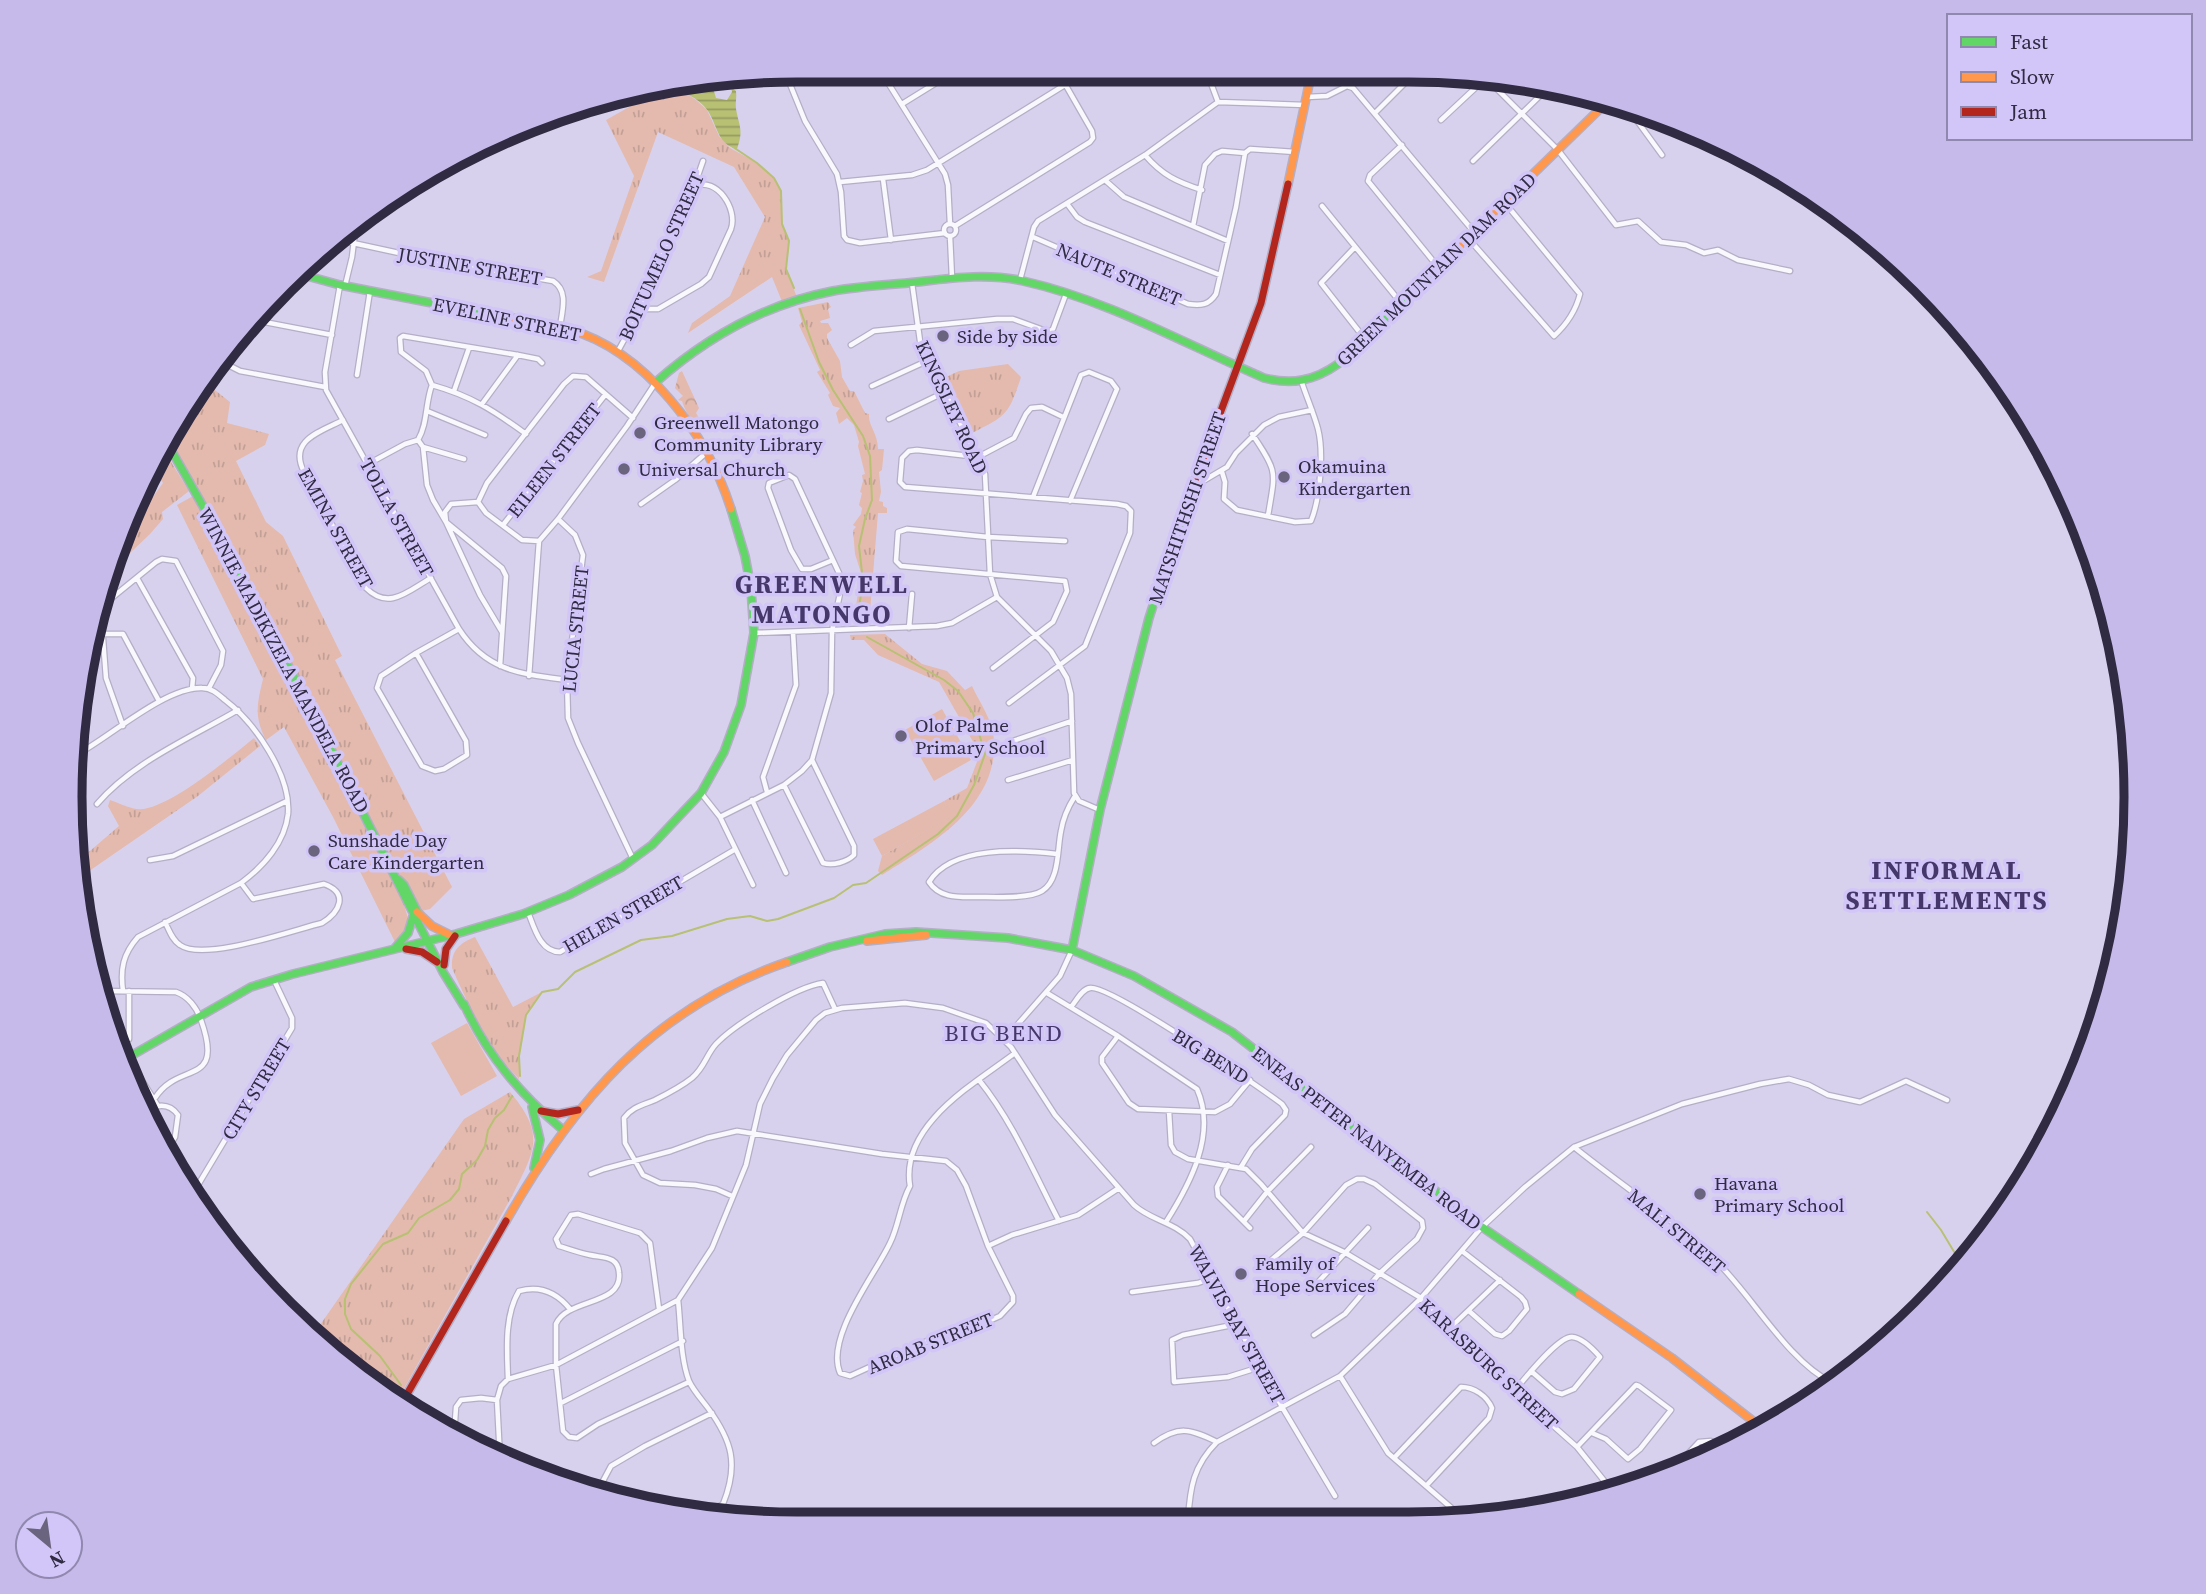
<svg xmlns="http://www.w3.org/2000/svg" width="2206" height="1594" font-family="'Source Serif 4',serif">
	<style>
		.grass { fill: url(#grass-tufts) }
		.forest { fill: url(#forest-crowns) }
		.garden { fill: #e3baad }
		.water { fill: url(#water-rules) }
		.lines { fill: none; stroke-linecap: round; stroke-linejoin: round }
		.stream { stroke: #b8c074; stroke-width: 2 }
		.street-casing { stroke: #b4aec6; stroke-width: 7 }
		.fast-casing { stroke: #b4aec6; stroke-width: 10 }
		.slow-casing { stroke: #b4aec6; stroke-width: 10 }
		.jam-casing { stroke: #b4aec6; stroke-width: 10 }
		.street { stroke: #f9f8fc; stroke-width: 4.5 }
		.fast { stroke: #63d668; stroke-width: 7 }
		.slow { stroke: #ff974d; stroke-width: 7 }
		.jam { stroke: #b3261e; stroke-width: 7 }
		.poi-dot { fill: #6b647e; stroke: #d2c6f8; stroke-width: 2.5 }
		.labels { text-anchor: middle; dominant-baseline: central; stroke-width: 7; stroke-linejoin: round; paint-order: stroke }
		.street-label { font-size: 19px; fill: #302a42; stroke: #d2c6f8 }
		.poi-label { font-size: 19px; fill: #302a42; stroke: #d2c6f8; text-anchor: start }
		.quarter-label { font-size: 23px; letter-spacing: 2px; fill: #46376b; stroke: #d2c6f8 }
		.district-label { font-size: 26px; font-weight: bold; letter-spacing: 2px; fill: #46376b; stroke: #d2c6f8 }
		.rim { fill: none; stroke: #302a42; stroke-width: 9 }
	</style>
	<defs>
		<pattern id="grass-tufts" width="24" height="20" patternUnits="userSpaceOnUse" patternTransform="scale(1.75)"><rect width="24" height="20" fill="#e3baad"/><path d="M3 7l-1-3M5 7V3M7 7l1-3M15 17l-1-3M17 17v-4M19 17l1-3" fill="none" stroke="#c3a096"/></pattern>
		<pattern id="forest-crowns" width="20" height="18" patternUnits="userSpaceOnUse" patternTransform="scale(1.75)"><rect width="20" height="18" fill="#e3baad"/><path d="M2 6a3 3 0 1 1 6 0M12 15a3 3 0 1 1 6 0" fill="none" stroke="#c3a096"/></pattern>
		<pattern id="water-rules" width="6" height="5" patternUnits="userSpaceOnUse" patternTransform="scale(1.75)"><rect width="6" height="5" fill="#b8c074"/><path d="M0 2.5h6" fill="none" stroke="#969c61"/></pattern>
	</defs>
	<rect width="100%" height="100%" fill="#d8d1ed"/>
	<!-- grass -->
	<path class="grass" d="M663 88 681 90 696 100 707 110 719 136 730 148 757 163 774 178 781 191 782 224 789 241 786 269 798 300 783 304 772 277 688 333 692 323 730 296 765 217 734 167 658 132 604 282 587 277 601 271 634 176 606 120Z
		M828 302 831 307 828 309 830 318 820 321 821 323H828L832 330 827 334V338L840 361 842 377 850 391H854L865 413 869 414C868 426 878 433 878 449H884L882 470 879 472 881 492 879 501 883 502V506L887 508V513H878L869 624 856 625 855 613 861 573 855 554 853 530 856 527 853 525 861 514 862 508 859 505 862 493 860 492 863 481 862 475 865 474 858 446 859 442 854 425 847 418 839 424 836 413 840 408 833 406 828 395 830 393 817 372 820 370 799 325 802 322 798 308Z
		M1008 364 1021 377C1009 414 1007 416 972 433L944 378 959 371Z
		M206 383 230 402 227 423 269 434 265 445 236 461 266 522 283 536 342 656 335 660 452 887 430 909 417 912 398 880 167 443Z
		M163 449 189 491 162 512 163 519 150 534 108 574 119 544 163 483 152 465Z
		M193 496 403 901 409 922 402 938 396 944 333 817 284 727 266 740C254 717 257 704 263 679L177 505Z
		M885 634 922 664 947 671 965 690 972 686C980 703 993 721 994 740 998 807 930 845 882 875L878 871 882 856 951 816 944 801 967 788 980 754 939 682 878 655 864 640H851L850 635Z
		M254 738 260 746 198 796 79 878 76 863 119 826 108 806 110 800C119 803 128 808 137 809 164 813 232 756 254 738Z
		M475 937 513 1007 542 992 526 1015 519 1056V1079C489 1049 469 1007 452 968 451 950 460 943 475 937Z
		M510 1092C546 1135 535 1150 512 1196L397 1401 355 1374 313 1335 464 1119Z"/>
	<!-- forest -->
	<path class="forest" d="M682 371 699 408 696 413 705 428 701 430C693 425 685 411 682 401L678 400 683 396 675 388 679 373Z"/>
	<!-- garden -->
	<path class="garden" d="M942 709 971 760 934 781 905 730Z
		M944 801 952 816 882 856 873 839Z
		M467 1023 497 1076 461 1096 431 1043Z"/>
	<!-- water -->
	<path class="water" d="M707 82 713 88 716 98 727 100 732 92 731 87 736 91C737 97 735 103 736 109 739 126 744 130 737 149 718 145 717 125 708 111 698 97 681 90 665 87Z"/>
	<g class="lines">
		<!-- stream -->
		<path class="stream" d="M733 147 757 163 774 178 781 191 782 224 789 241 786 269 794 288
			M800 309 819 362 833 390 863 436 870 456 872 500 865 519 859 546 863 581 858 614 859 624
			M520 1076 519 1056 526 1015 542 992 558 989 575 972 641 940 672 936 727 919 750 916 767 921 778 919 834 898 853 885 866 883 938 834 957 816 974 785 985 754 973 713 958 691 944 680 867 637
			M1927 1212 1941 1230 1962 1265
			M401 1385 380 1356 351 1329 345 1314V1299L351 1284 383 1244 408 1233 419 1218 450 1200 459 1189 462 1174 477 1160 485 1146 488 1130 495 1118 504 1110 512 1096"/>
		<!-- street casing -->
		<g class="street-casing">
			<path id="street" d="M880 70 945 174 948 185 950 224
				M1206 70 1218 102
				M785 72 805 121 837 174 841 192 844 236 847 240 860 243 945 233
				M1486 78 1558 150 1616 225 1638 221 1661 242 1686 245 1704 253 1718 250 1738 260 1790 271
				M1307 97 1327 96 1347 86 1353 88 1474 232
				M902 104 957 70
				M1627 107 1662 155
				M1375 113 1417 71
				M1441 120 1486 78
				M1402 145 1370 175 1368 181 1438 267
				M1145 155C1162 175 1177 182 1202 190
				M1473 161 1552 84
				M883 179 891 240
				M1106 181 1124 197 1228 241
				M840 182 912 175 927 170 1089 70
				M1068 205 1077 217 1085 222 1220 275
				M1322 206 1401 303
				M944 230a6 6 0 1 1 12 0a6 6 0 1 1-12 0Z
				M955 226 1090 142 1093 138 1092 131 1057 70
				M1193 226 1205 165 1215 154 1222 151 1245 153
				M950 236 952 278
				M1033 237 1188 304C1201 306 1209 305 1216 294L1236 207 1245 153 1250 149 1295 152
				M1468 238 1554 336C1566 325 1576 310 1580 294L1505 203
				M339 240 422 258 553 281C569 291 562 311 560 327
				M1355 247 1321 283 1365 339
				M1020 280 1034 227 1038 221 1145 155 1218 102 1305 105
				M912 283 920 341 985 474 990 574 997 597 1051 651 1067 678 1071 694 1074 793 1079 801 1100 810
				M340 285 325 372 326 390 459 629C486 671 521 674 567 680
				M345 286 352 257 356 225
				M641 309H658L701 284 709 277 731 229C738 209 717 177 695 186
				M249 319 332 335
				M851 345 874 331 997 319H1013L1049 332 1053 329 1066 294
				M618 351 641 309 684 199 694 187 703 161
				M225 355 230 366 240 371 325 387
				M357 375 370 291
				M432 385C471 396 493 410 526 434
				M872 386 929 360
				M454 391 469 348
				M482 404 518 355
				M427 411 485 435
				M889 419 945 392
				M343 420C320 432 288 440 304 472L366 588C389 611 408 591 431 578
				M1252 434C1279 473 1275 472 1268 516
				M423 447 464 459
				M368 464 405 444 418 440
				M1222 472 1225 482 1224 499 1237 510 1295 522 1311 521C1320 499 1324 453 1318 429 1314 414 1307 398 1302 383
				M1193 487 1227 467 1236 453 1264 425 1279 417 1312 410
				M1033 497 1081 375 1089 372 1111 381 1117 389 1070 501
				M478 502 451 504 445 512 446 522 502 568 506 576 500 666
				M641 504 675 480 706 453
				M558 519 575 535 583 555 567 680 568 718 578 743 633 859
				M503 525 605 395
				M539 541 522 540 486 513 478 502 487 483 564 384 573 376 586 377 633 418
				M137 578 193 678 192 689
				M909 628 912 594
				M502 632 480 595 446 522 433 500 427 485 423 447 418 440C428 423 425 403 432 385L426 371 401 352 400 338 403 336 518 355 538 359 542 363
				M754 633 937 626 952 623 997 597
				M103 634H123L159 701
				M416 653 466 741 467 755 444 769 435 771 422 766 377 688 381 676Z
				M416 653 459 629
				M993 668 1053 622 1067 591 1065 581 901 566 896 561 898 532 907 529 988 537 1065 541
				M529 676 539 541 558 519 627 426 656 382
				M1009 703 1085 646 1130 533 1131 511 1126 506 1117 504 905 487 900 482 902 458 909 451 917 450 978 457 1014 438 1026 414 1031 408 1042 407 1063 417
				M123 726 106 678 101 612 108 601 156 562 162 559 176 561 223 651 221 665 209 688
				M76 731 83 751
				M1013 741 1072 721
				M76 755C110 737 165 687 202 688 212 688 218 694 225 700 255 723 291 775 288 814 285 842 264 866 241 883L138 937C123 954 120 969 123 991
				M1008 780 1073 760
				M784 785 823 863C833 866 847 862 854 855V846L812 760
				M767 792 763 777 796 685 793 632
				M701 793 720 817 753 885
				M752 800 786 873
				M97 804C133 762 190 738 238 710
				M720 817 784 785 802 771 812 760 831 693 832 631 841 589 839 573 795 479 789 475 769 483 768 488 791 550 802 569H811L833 560
				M1057 854C1020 850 952 845 929 882 940 899 960 897 978 897 993 897 1029 899 1042 891 1060 880 1057 849 1061 831 1063 818 1068 807 1075 796
				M150 860 173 856 287 801
				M76 881 80 898
				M528 912C534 927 540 952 560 952L734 850
				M165 922C169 930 172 940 180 945 204 962 293 930 322 923 340 912 349 893 324 884L253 899 241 883
				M103 991 176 992C188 996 197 1008 201 1020 225 1088 179 1060 155 1098
				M1047 993 1118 1036 1197 1089C1217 1134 1190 1184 1166 1222
				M1071 1007C1076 1001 1082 989 1090 988 1109 984 1259 1087 1282 1104L1286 1110 1285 1115 1252 1149 1241 1167
				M1118 1036 1102 1057V1063L1129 1103 1138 1109 1215 1112 1230 1104 1250 1080
				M129 1039V991
				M1004 1040 1060 976 1072 950
				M128 1058 158 1106
				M979 1080C1013 1122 1034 1173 1059 1221
				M1169 1111 1171 1145 1175 1152 1188 1159 1246 1169 1261 1184 1303 1233 1344 1252 1421 1298 1514 1391 1577 1447 1614 1493
				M144 1113C155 1104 169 1102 178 1115L175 1137 164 1154
				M1574 1147C1621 1185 1674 1219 1717 1262 1752 1296 1789 1362 1831 1382
				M1228 1165 1217 1187 1218 1196 1250 1228
				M591 1174 604 1169 671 1151 707 1138 737 1131 882 1154 946 1161 957 1170 966 1186 988 1246 1013 1296V1302L1000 1316 982 1324 959 1334 938 1336 850 1376 840 1373C825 1337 875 1275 890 1243 899 1225 900 1204 910 1186 900 1125 974 1084 1015 1053
				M192 1195 292 1028V1018L274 980
				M732 1196 716 1189 695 1185 660 1183 643 1175 625 1143 624 1118C632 1107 643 1105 655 1100 667 1094 682 1086 692 1078 705 1067 706 1055 716 1044 735 1024 796 987 823 983L835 1009
				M1244 1221 1267 1192 1311 1147
				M988 1246 1012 1235 1078 1215 1119 1188
				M1462 1251 1521 1297 1525 1302 1527 1309 1509 1331 1502 1336 1495 1334 1469 1311
				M1270 1261 1303 1233 1346 1185 1357 1179H1364L1375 1184 1422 1221 1423 1228 1417 1239 1380 1273 1345 1314 1314 1335
				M1132 1292 1198 1283 1212 1278
				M1309 1292 1368 1228
				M678 1300C681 1326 680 1357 689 1381 693 1390 702 1400 708 1408 732 1441 739 1464 723 1504L703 1515
				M659 1309 650 1243 640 1233 578 1214 571 1215 556 1239 559 1246C569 1249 580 1253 590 1255 604 1258 618 1256 619 1273 623 1306 567 1298 556 1324V1365L563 1431 569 1437 577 1438 598 1424 689 1382
				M1237 1324 1183 1335 1172 1340 1174 1382 1228 1377 1260 1367
				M1451 1327 1500 1280
				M1340 1376 1388 1453 1463 1518
				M508 1379C507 1351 504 1316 519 1291 540 1285 557 1293 570 1309
				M1514 1391C1524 1380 1558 1336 1572 1337 1582 1338 1594 1350 1600 1357L1574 1389 1562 1394 1555 1392 1531 1371
				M561 1403 683 1341
				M454 1436 456 1407 461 1400 481 1398 497 1400
				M1154 1443C1179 1425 1190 1429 1217 1442
				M1577 1447 1636 1385 1639 1386 1671 1410 1640 1449 1628 1459 1606 1439 1592 1433
				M500 1458 497 1400 501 1386 508 1379 556 1365 678 1300 712 1248 746 1165 760 1104 773 1078 787 1055 816 1020 825 1013 842 1008 905 1003 943 1008 986 1023 1011 1047 1055 1115 1134 1205C1150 1220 1174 1222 1190 1239L1282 1407 1335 1496
				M1394 1458 1461 1387C1474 1387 1487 1396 1492 1408L1489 1418 1426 1486
				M1672 1471 1699 1442 1711 1441 1728 1450
				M596 1494 611 1466 645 1446 712 1413
				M1587 1501 1608 1483
				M1188 1520C1190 1488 1193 1466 1217 1442L1340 1376 1421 1298 1482 1227 1525 1187 1574 1147 1682 1104 1760 1084 1789 1079 1809 1085 1828 1095 1860 1102 1906 1081 1947 1100"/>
		</g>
		<!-- fast casing -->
		<g class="fast-casing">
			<path id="fast" d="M300 274 340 285 499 316
				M656 382C707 337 766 304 833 291 861 286 889 285 917 282 952 278 988 273 1023 281 1108 300 1185 344 1264 378 1292 385 1314 381 1338 364L1453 252
				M167 443C267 615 353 795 443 972L464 1006
				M399 880 404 885 418 913
				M395 948 408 933 414 913
				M1072 950 1100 810 1149 618 1182 516
				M787 962 830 947 885 934 916 932 1008 938 1072 950 1134 976 1232 1032 1482 1227 1579 1294
				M464 1004C487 1055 520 1094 563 1130
				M122 1061 251 987 293 974 456 934 523 914 569 895 622 867 652 845 701 793 724 752 741 705 754 633 751 588 745 556 731 509
				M532 1107 540 1140 534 1168"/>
		</g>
		<!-- slow casing -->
		<g class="slow-casing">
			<path id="slow" d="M1288 184 1312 70
				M1453 252 1608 101
				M499 316C522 320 546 322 568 329 646 351 707 434 731 509
				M417 912 432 926 450 935
				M867 941 926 935
				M506 1221C574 1101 653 1008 787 962
				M1579 1294 1672 1358 1762 1428"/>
		</g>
		<!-- jam casing -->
		<g class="jam-casing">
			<path id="jam" d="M1182 516 1261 303 1288 184
				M406 949 422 952 437 962
				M444 965 446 949 455 936
				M541 1111 558 1114 578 1110
				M402 1403 506 1221"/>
		</g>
		<!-- street -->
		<use href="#street" class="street"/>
		<!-- fast -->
		<use href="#fast" class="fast"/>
		<!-- slow -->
		<use href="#slow" class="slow"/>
		<!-- jam -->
		<use href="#jam" class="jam"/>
	</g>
	<!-- markers -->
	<g class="poi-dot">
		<circle cx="943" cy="336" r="7"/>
		<circle cx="640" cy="433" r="7"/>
		<circle cx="624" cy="469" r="7"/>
		<circle cx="1284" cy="477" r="7"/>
		<circle cx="901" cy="736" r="7"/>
		<circle cx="314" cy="851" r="7"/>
		<circle cx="1700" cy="1194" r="7"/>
		<circle cx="1241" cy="1274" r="7"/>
	</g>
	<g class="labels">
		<!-- street labels -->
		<g class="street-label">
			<text transform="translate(661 256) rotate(-66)">BOITUMELO STREET</text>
			<text transform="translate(470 266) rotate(10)">JUSTINE STREET</text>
			<text transform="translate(1436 269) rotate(-44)">GREEN MOUNTAIN DAM ROAD</text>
			<text transform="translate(1119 274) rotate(23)">NAUTE STREET</text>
			<text transform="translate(507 319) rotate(12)">EVELINE STREET</text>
			<text transform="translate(952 407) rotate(65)">KINGSLEY ROAD</text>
			<text transform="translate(554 460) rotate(-52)">EILEEN STREET</text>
			<text transform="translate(1187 508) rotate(-71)">MATSHITHSHI STREET</text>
			<text transform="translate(397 517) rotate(61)">TOLLA STREET</text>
			<text transform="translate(336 528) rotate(61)">EMINA STREET</text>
			<text transform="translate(575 629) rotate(-84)">LUCIA STREET</text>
			<text transform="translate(284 660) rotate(62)">WINNIE MADIKIZELA MANDELA ROAD</text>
			<text transform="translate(623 914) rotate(-30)">HELEN STREET</text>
			<text transform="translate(1211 1056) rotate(32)">BIG BEND</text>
			<text transform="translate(256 1089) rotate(-59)">CITY STREET</text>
			<text transform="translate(1367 1138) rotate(38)">ENEAS PETER NANYEMBA ROAD</text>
			<text transform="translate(1677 1231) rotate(40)">MALI STREET</text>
			<text transform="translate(1237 1324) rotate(61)">WALVIS BAY STREET</text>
			<text transform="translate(930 1343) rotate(-22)">AROAB STREET</text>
			<text transform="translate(1489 1364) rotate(43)">KARASBURG STREET</text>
		</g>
		<!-- poi labels -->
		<g class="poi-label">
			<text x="957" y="336">Side by Side</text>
			<text x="654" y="422">Greenwell Matongo<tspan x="654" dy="22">Community Library</tspan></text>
			<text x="1298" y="466">Okamuina<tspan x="1298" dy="22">Kindergarten</tspan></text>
			<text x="638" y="469">Universal Church</text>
			<text x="915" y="725">Olof Palme<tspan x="915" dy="22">Primary School</tspan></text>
			<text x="328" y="840">Sunshade Day<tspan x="328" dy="22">Care Kindergarten</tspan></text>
			<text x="1714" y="1183">Havana<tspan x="1714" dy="22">Primary School</tspan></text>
			<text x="1255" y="1263">Family of<tspan x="1255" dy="22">Hope Services</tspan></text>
		</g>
		<!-- quarter labels -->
		<g class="quarter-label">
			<text x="1004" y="1033">BIG BEND</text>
		</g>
		<!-- district labels -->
		<g class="district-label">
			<text x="822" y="584">GREENWELL<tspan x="822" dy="30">MATONGO</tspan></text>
			<text x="1947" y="870">INFORMAL<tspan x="1947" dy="30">SETTLEMENTS</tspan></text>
		</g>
	</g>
	<!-- crop -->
	<path d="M0 0H2206V1594H0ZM797 82H1409A715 715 0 0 1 2124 797V797A715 715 0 0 1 1409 1512H797A715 715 0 0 1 82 797V797A715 715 0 0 1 797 82Z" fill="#c5bae9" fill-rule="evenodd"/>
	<path class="rim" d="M797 82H1409A715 715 0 0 1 2124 797V797A715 715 0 0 1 1409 1512H797A715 715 0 0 1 82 797V797A715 715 0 0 1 797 82Z"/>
	<!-- legend -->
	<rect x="1947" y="14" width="245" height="126" fill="#d2c6f8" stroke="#9188af" stroke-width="2"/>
	<rect x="1961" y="37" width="35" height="10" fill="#63d668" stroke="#9188af" stroke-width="2"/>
	<text x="2010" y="49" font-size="21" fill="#302a42">Fast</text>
	<rect x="1961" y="72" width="35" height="10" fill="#ff974d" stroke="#9188af" stroke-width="2"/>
	<text x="2010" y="84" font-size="21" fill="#302a42">Slow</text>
	<rect x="1961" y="107" width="35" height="10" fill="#b3261e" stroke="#9188af" stroke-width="2"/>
	<text x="2010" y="119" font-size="21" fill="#302a42">Jam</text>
	<!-- north arrow -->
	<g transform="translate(49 1545) rotate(151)"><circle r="33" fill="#d2c6f8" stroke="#9188af" stroke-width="2"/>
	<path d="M0-5L12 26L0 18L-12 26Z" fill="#6b647e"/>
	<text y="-10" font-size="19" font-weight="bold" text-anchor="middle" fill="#302a42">N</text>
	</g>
</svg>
